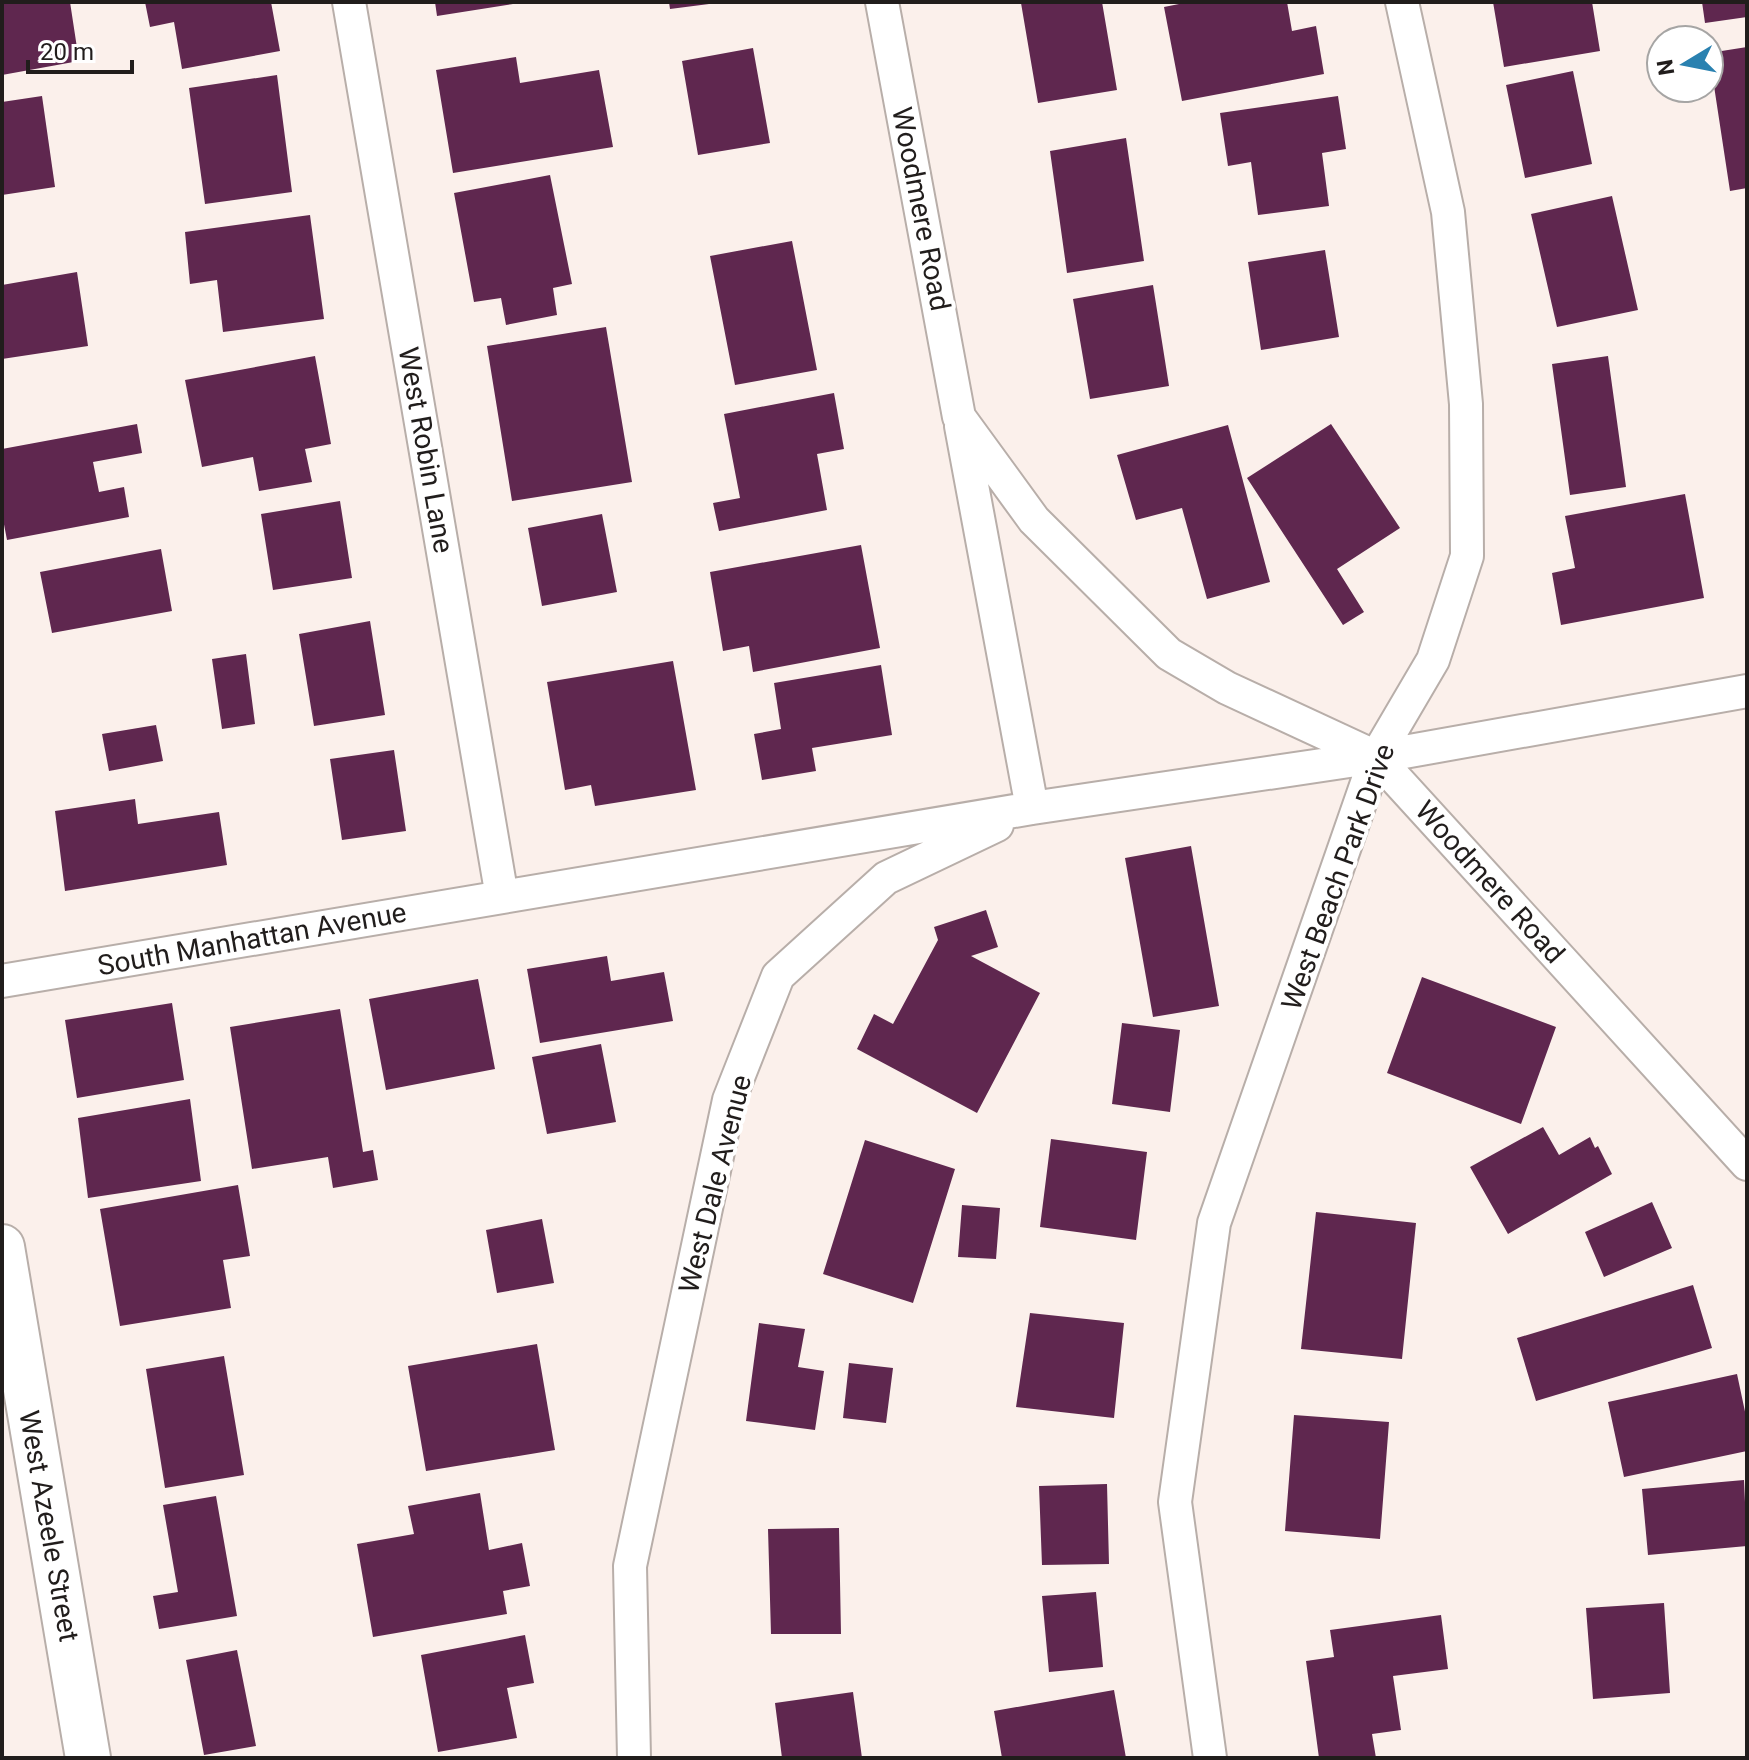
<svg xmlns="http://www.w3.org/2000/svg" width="1749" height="1760" font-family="Roboto,sans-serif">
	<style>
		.building { fill: #5f274f }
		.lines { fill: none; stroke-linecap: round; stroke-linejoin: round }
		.street-casing { stroke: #b8aea9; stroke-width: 36 }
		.secondary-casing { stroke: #b8aea9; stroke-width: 48 }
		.street { stroke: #fff; stroke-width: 32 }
		.secondary { stroke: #fff; stroke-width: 44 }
		.labels { text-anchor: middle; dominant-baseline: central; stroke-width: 8; stroke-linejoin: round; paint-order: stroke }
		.street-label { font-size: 28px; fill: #211d1c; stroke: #fff }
	</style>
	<rect width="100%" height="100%" fill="#fbf0eb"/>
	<!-- building -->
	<path class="building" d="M2 2H70L79 61 2 75Z
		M145 2H271L280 51 182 69 174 22 150 27Z
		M435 2H513V4L437 16Z
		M669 2H709V4L670 9Z
		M1102 2 1117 90 1038 103 1021 3Z
		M1189 2H1287L1292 31 1316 26 1324 74 1182 101 1164 7Z
		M1493 2H1592L1600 51 1504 67Z
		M1702 2H1747V17L1705 23Z
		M1747 47V188L1730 191 1709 53Z
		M753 48 770 143 698 155 682 61Z
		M516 57 520 83 599 70 613 147 453 173 436 70Z
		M1573 71 1592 164 1525 178 1506 85Z
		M277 75 292 192 205 204 189 88Z
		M42 96 55 187 2 195V102Z
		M1338 96 1346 149 1322 153 1329 206 1258 215 1251 162 1228 166 1220 113Z
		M1126 138 1144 261 1067 273 1050 151Z
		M550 175 572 284 553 288 557 315 506 325 501 298 474 302 454 193Z
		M1612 196 1638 310 1557 327 1531 214Z
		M310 215 324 319 223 332 217 280 190 284 185 232Z
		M792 241 817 370 735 385 710 256Z
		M1325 250 1339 337 1261 350 1248 262Z
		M77 272 88 346 2 359V285Z
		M1153 285 1169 386 1090 399 1073 299Z
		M606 327 632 482 512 501 487 346Z
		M315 356 331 444 305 449 312 482 259 491 253 457 202 467 185 380Z
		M1608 356 1626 487 1570 495 1552 364Z
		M834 393 844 449 817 454 827 510 719 531 713 503 740 498 724 414Z
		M137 424 142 453 93 462 99 492 124 487 129 517 7 540 2 514V449Z
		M1331 424 1400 528 1337 569 1364 612 1343 625 1247 478Z
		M1228 425 1270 582 1207 599 1182 508 1136 520 1117 455Z
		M1685 494 1704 598 1561 625 1552 573 1575 568 1565 516Z
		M340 501 352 578 273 590 261 514Z
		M602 514 617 592 542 606 528 528Z
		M861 545 880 648 753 672 749 646 723 651 710 572Z
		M161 549 172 611 52 633 40 572Z
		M370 621 385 715 314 726 299 634Z
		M246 654 255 724 222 729 212 659Z
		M673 661 696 790 595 806 591 785 565 790 547 682Z
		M881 665 892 735 812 748 816 771 762 780 754 734 781 729 774 683Z
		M156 725 163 761 109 771 102 734Z
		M394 750 406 831 342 840 330 759Z
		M135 799 138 824 219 812 227 865 65 891 55 811Z
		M1191 846 1219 1006 1153 1017 1125 858Z
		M986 910 998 947 971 956 1040 993 977 1113 857 1049 874 1014 893 1024 938 940 934 927Z
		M607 956 611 981 664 972 673 1021 540 1043 527 969Z
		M1422 977 1556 1027 1521 1124 1387 1073Z
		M478 979 495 1069 386 1090 369 999Z
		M172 1003 184 1080 77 1098 65 1020Z
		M340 1009 363 1152 373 1150 378 1180 333 1188 328 1157 252 1169 230 1027Z
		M1122 1023 1180 1030 1170 1112 1112 1104Z
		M601 1044 616 1122 547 1134 532 1057Z
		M190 1099 201 1181 88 1198 78 1118Z
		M1543 1127 1559 1155 1590 1137 1595 1148 1598 1146 1612 1174 1508 1234 1470 1167Z
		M1051 1139 1147 1152 1136 1240 1040 1227Z
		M865 1140 955 1169 913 1303 823 1274Z
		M238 1185 250 1256 223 1260 231 1308 120 1326 100 1209Z
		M1652 1202 1672 1248 1604 1277 1585 1232Z
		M962 1205 1000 1208 996 1259 958 1257Z
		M1316 1212 1416 1223 1402 1359 1301 1349Z
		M542 1219 554 1283 497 1293 486 1230Z
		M1693 1285 1712 1348 1536 1401 1517 1338Z
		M1030 1313 1124 1323 1114 1418 1016 1407Z
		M759 1323 805 1329 798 1367 824 1371 815 1430 746 1421Z
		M537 1344 555 1450 426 1471 408 1366Z
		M224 1356 244 1475 165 1488 146 1369Z
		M849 1363 893 1368 886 1423 843 1418Z
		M1737 1374 1747 1421V1451L1624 1477 1608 1402Z
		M1294 1415 1389 1422 1380 1539 1285 1531Z
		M1744 1480 1747 1546 1648 1555 1642 1489Z
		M1107 1484 1109 1564 1042 1565 1039 1486Z
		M480 1493 489 1550 522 1543 530 1586 503 1591 507 1614 373 1637 357 1544 414 1534 408 1506Z
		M216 1496 237 1616 159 1629 153 1596 178 1592 163 1505Z
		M839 1528 841 1634H771L768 1529Z
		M1096 1592 1103 1667 1049 1672 1042 1596Z
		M1664 1603 1670 1693 1593 1699 1586 1608Z
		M1441 1615 1448 1669 1393 1676 1401 1730 1372 1734 1376 1758H1319L1306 1661 1334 1657 1330 1630Z
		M525 1635 534 1683 507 1688 517 1738 438 1752 421 1655Z
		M237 1650 256 1746 204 1755 186 1660Z
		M1114 1690 1126 1758H1002L994 1711Z
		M853 1692 862 1758H782L775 1703Z"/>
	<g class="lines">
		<!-- street casing -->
		<g class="street-casing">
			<path id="street" d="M349 2 502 897
				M882 2 959 417 1034 520 1169 654 1227 688 1376 757 1747 1164
				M961 426 1032 808
				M2 981 1032 808 1376 757 1747 691
				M634 1758 630 1566 729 1100 778 976 886 878 997 825
				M1210 1758 1175 1502 1214 1223 1376 757 1433 660 1467 556 1466 404 1448 212 1402 2"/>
		</g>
		<!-- secondary casing -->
		<g class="secondary-casing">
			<path id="secondary" d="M2 1247 88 1758"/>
		</g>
		<!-- street -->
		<use href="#street" class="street"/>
		<!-- secondary -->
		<use href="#secondary" class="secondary"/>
	</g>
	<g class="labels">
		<!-- street labels -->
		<g class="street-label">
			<text transform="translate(921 209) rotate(79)">Woodmere Road</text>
			<text transform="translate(426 450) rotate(80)">West Robin Lane</text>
			<text transform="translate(1338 877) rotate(-70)">West Beach Park Drive</text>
			<text transform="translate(1490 882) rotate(48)">Woodmere Road</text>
			<text transform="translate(252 939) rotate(-10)">South Manhattan Avenue</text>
			<text transform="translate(715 1184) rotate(-76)">West Dale Avenue</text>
			<text transform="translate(49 1526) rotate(80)">West Azeele Street</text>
		</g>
	</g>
	<!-- border -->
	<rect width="1749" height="1760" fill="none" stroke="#211d1c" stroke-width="8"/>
	<!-- north arrow -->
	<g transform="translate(1685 64) rotate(260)"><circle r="38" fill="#ffffff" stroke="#a6a5a4" stroke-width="2"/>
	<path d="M0-6L14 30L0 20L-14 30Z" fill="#2a81b0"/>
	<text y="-12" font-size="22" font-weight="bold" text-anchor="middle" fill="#211d1c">N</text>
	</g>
	<!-- scale -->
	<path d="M28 60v12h104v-12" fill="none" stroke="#211d1c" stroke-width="4"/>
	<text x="40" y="60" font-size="24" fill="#211d1c" stroke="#ffffff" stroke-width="6" paint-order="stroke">20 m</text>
</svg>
